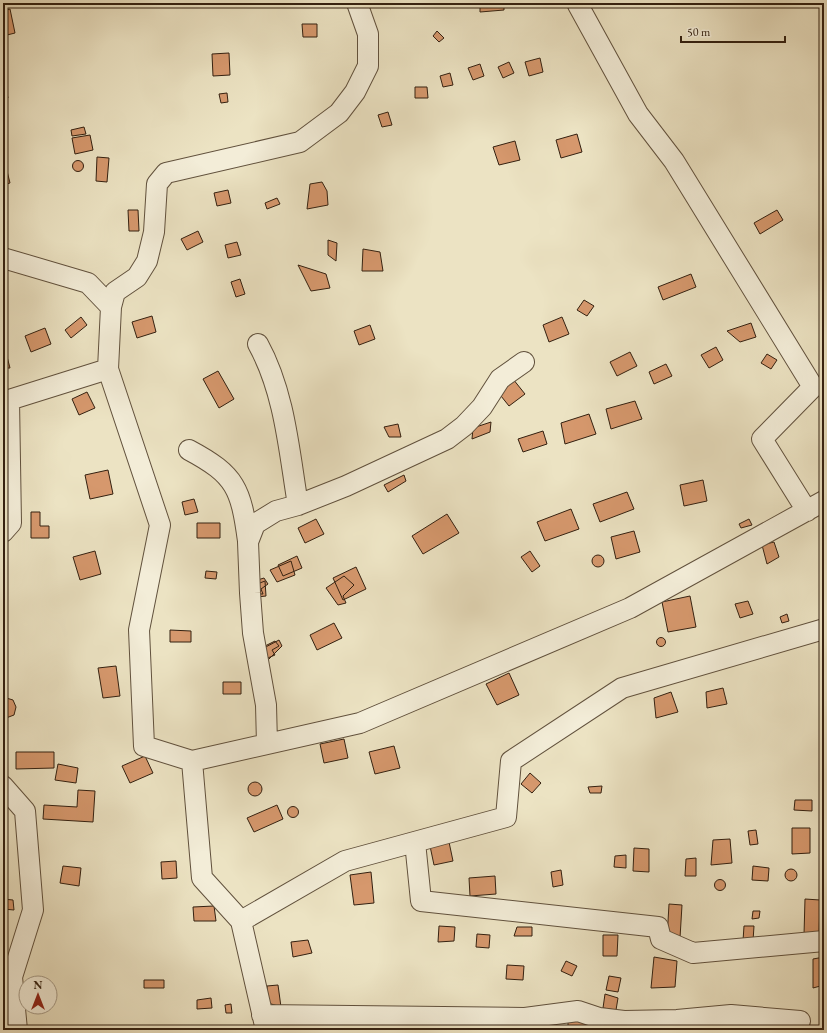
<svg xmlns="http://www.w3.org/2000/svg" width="827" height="1033" font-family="'EB Garamond',serif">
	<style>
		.building { fill: #d6986d; stroke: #332010 }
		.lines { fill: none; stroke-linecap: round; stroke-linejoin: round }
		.minor-casing { stroke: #61513d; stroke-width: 22 }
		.minor { stroke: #f3edd8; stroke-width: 20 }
	</style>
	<rect width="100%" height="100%" fill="#ece3c3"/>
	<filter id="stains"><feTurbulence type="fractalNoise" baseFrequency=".005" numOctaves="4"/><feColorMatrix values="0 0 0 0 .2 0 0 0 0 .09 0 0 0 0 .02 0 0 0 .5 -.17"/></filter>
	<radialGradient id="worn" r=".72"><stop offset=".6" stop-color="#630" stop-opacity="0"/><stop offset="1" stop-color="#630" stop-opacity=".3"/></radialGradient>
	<!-- building -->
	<path class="building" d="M480 3H504V10L480 12Z
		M10 9 15 33 3 36V11Z
		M302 24H317V37H303Z
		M437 31 444 38 439 42 433 36Z
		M229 53 230 75 213 76 212 54Z
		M540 58 543 72 529 76 525 62Z
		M509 62 514 73 503 78 498 67Z
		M480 64 484 76 473 80 468 68Z
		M450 73 453 85 443 87 440 76Z
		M3 85H5L8 98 3 100Z
		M415 87H427L428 98H415Z
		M227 93 228 102 221 103 219 94Z
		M388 112 392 125 382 127 378 115Z
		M84 127 86 134 72 136 71 130Z
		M577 134 582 152 561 158 556 140Z
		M90 135 93 150 75 154 72 138Z
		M515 141 520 160 499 165 493 147Z
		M97 157 109 158 107 182 96 181Z
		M72.5 166a5.5 5.5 0 1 1 11 0a5.5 5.5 0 1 1-11 0Z
		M6 167 10 183 3 185V168Z
		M322 182 327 191 328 205 307 209 310 184Z
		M228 190 231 203 217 206 214 193Z
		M277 198 280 204 267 209 265 203Z
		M128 210H138L139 231H129Z
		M777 210 783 220 760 234 754 223Z
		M198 231 203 242 187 250 181 239Z
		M328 240 337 243 336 261 328 255Z
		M237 242 241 255 228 258 225 245Z
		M363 249 380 252 383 271H362Z
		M298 265 326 274 330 288 311 291Z
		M691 274 696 287 663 300 658 287Z
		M240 279 245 294 236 297 231 282Z
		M584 300 594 306 587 316 577 310Z
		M152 316 156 332 137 338 132 322Z
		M81 317 87 325 71 338 65 330Z
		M562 317 569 334 549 342 543 325Z
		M751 323 756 337 740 342 727 331Z
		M370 325 375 339 359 345 354 331Z
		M45 328 51 344 31 352 25 336Z
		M4 345 10 368H3Z
		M716 347 723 360 709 368 701 355Z
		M630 352 637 366 617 376 610 362Z
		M767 354 777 360 771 369 761 363Z
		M666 364 672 376 654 384 649 372Z
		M218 371 234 399 219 408 203 379Z
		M513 379 525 394 509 406 497 391Z
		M87 392 95 408 79 415 72 399Z
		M635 401 642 419 611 429 606 409Z
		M589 414 596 434 565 444 561 423Z
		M491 422 490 432 472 439 473 428Z
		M398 424 401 437H389L384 427Z
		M543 431 547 444 523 452 518 439Z
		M108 470 113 494 90 499 85 475Z
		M404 475 406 481 388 492 384 485Z
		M703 480 707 501 684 506 680 485Z
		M627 492 634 509 600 522 593 504Z
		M194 499 198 512 185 515 182 502Z
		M571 509 579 529 545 541 537 522Z
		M31 512H40V526H49V538H31Z
		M447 514 459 533 423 554 412 536Z
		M316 519 324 534 305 543 298 528Z
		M749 519 752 525 741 528 739 524Z
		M197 523H220V538H197Z
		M634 531 640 552 616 559 611 537Z
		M774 542 779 557 767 564 762 545Z
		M95 551 101 574 80 580 73 557Z
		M530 551 540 566 532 572 521 557Z
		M592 561a6 6 0 1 1 12 0a6 6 0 1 1-12 0Z
		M297 556 302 568 283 576 278 565Z
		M291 561 295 575 277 582 270 570Z
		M356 567 366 589 343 600 333 578Z
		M206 571 217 572 216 579 205 578Z
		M344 576 354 585 343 596 346 603 338 605 326 588Z
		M264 578 268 584 261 589 263 594H256L251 582Z
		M265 581 266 596 257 597 252 586Z
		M690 596 696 627 668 632 662 602Z
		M748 601 753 614 740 618 735 604Z
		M787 614 789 621 782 623 780 617Z
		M334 623 342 638 317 650 310 635Z
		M170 630 191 631V642H170Z
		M656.5 642a4.5 4.5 0 1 1 9 0a4.5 4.5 0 1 1-9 0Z
		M279 640 282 646 266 662 260 650Z
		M275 641 279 646 272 650 275 655 263 660 259 649Z
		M116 666 120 696 103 698 98 668Z
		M509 673 519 695 497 705 486 684Z
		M223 682H241V694H223Z
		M723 688 727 704 707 708 706 692Z
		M671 692 678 712 656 718 654 698Z
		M3 697 13 700 16 707 14 715 6 718H3Z
		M344 739 348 758 324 763 320 744Z
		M394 746 400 768 375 774 369 752Z
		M16 752H54V768L16 769Z
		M145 756 153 773 130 783 122 766Z
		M58 764 78 768 76 783 55 780Z
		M530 773 541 783 532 793 521 784Z
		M248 789a7 7 0 1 1 14 0a7 7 0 1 1-14 0Z
		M602 786 601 793H590L588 787Z
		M78 790 95 791 93 822 43 819 44 805 77 807Z
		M795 800H812V811L794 810Z
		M277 805 283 819 254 832 247 818Z
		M287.5 812a5.5 5.5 0 1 1 11 0a5.5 5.5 0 1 1-11 0Z
		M792 828H810V853L792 854Z
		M756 830 758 844 750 845 748 831Z
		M730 839 732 863 711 865 713 840Z
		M449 842 453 861 434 865 430 846Z
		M634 848 649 849V872L633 871Z
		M626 855V868L614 867 615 856Z
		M696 858V876H685L686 859Z
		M176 861 177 878 162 879 161 862Z
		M63 866 81 868 79 886 60 883Z
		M753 866 769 868 768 881 752 880Z
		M785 875a6 6 0 1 1 12 0a6 6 0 1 1-12 0Z
		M561 870 563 885 553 887 551 872Z
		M371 872 374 903 354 905 350 875Z
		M495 876 496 894 470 896 469 878Z
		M714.5 885a5.5 5.5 0 1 1 11 0a5.5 5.5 0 1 1-11 0Z
		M3 899 13 900 14 910 3 909Z
		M805 899 820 900 819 936 804 935Z
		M669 904 682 905 680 938 667 939Z
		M214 906 216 921H194L193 907Z
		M753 911H760L759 918 752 919Z
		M439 926 455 927 454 941 438 942Z
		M744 926H754L753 941H743Z
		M517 927H532V936H514Z
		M477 934 490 935 489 948 476 947Z
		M603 935H618L617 956H603Z
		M308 940 312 953 293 957 291 942Z
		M654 957 677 961 675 987 651 988Z
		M824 957V985L813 988V959Z
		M566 961 577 966 572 976 561 971Z
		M507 965 524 966 523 980 506 979Z
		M609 976 621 978 618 992 606 990Z
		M144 980H164V988H144Z
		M278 985 281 1007 268 1003 267 986Z
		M605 994 618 998 616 1010 603 1008Z
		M211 998 212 1008 197 1009V1000Z
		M231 1004 232 1013H226L225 1005Z
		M568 1020 588 1021V1030H568Z"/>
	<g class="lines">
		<!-- minor casing -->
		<g class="minor-casing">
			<path id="minor" d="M357 3 368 34V66L355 92 339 113 300 142 166 173 157 184 154 232 147 261 137 277 115 292 111 307 108 369 160 525 139 630 144 746 192 761 360 723 630 608 824 501
				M578 5 638 114 674 161 813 387 762 439 807 511
				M3 258 88 283 111 307
				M258 344C285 393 289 451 298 505
				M189 450C236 475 241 489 248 541
				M3 532 11 523 9 400 108 369
				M267 744 266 705 253 633 250 593 248 542 255 524 276 511 298 505 346 486 447 439 464 426 482 407 500 379 524 362
				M192 761 202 878 241 921 266 1030
				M3 786 25 811 33 910 12 977 17 1030
				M415 842 421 901 658 927 661 939 693 953 824 941
				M241 921 345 861 506 817 511 761 622 688 824 629
				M262 1015 525 1018 578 1011 599 1018 624 1021 677 1020 731 1015 800 1021"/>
		</g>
		<!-- minor -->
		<use href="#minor" class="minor"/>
	</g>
	<!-- margin -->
	<rect width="827" height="1033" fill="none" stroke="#ece3c3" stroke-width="16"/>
	<rect x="4" y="4" width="819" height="1025" fill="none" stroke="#332010" stroke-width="2"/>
	<rect x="8" y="8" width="811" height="1017" fill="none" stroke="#332010"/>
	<!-- north arrow -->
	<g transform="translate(38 995)"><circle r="19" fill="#f3edd8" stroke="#a69b88"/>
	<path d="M0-3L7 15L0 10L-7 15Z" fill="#8f2418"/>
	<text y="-6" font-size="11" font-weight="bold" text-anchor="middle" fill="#332010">N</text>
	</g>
	<!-- scale -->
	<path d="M681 36v6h104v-6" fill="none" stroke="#332010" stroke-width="2"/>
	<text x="687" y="36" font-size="12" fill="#332010" stroke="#f3edd8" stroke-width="3" paint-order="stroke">50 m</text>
	<rect width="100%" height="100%" filter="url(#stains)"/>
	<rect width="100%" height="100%" fill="url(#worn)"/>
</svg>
